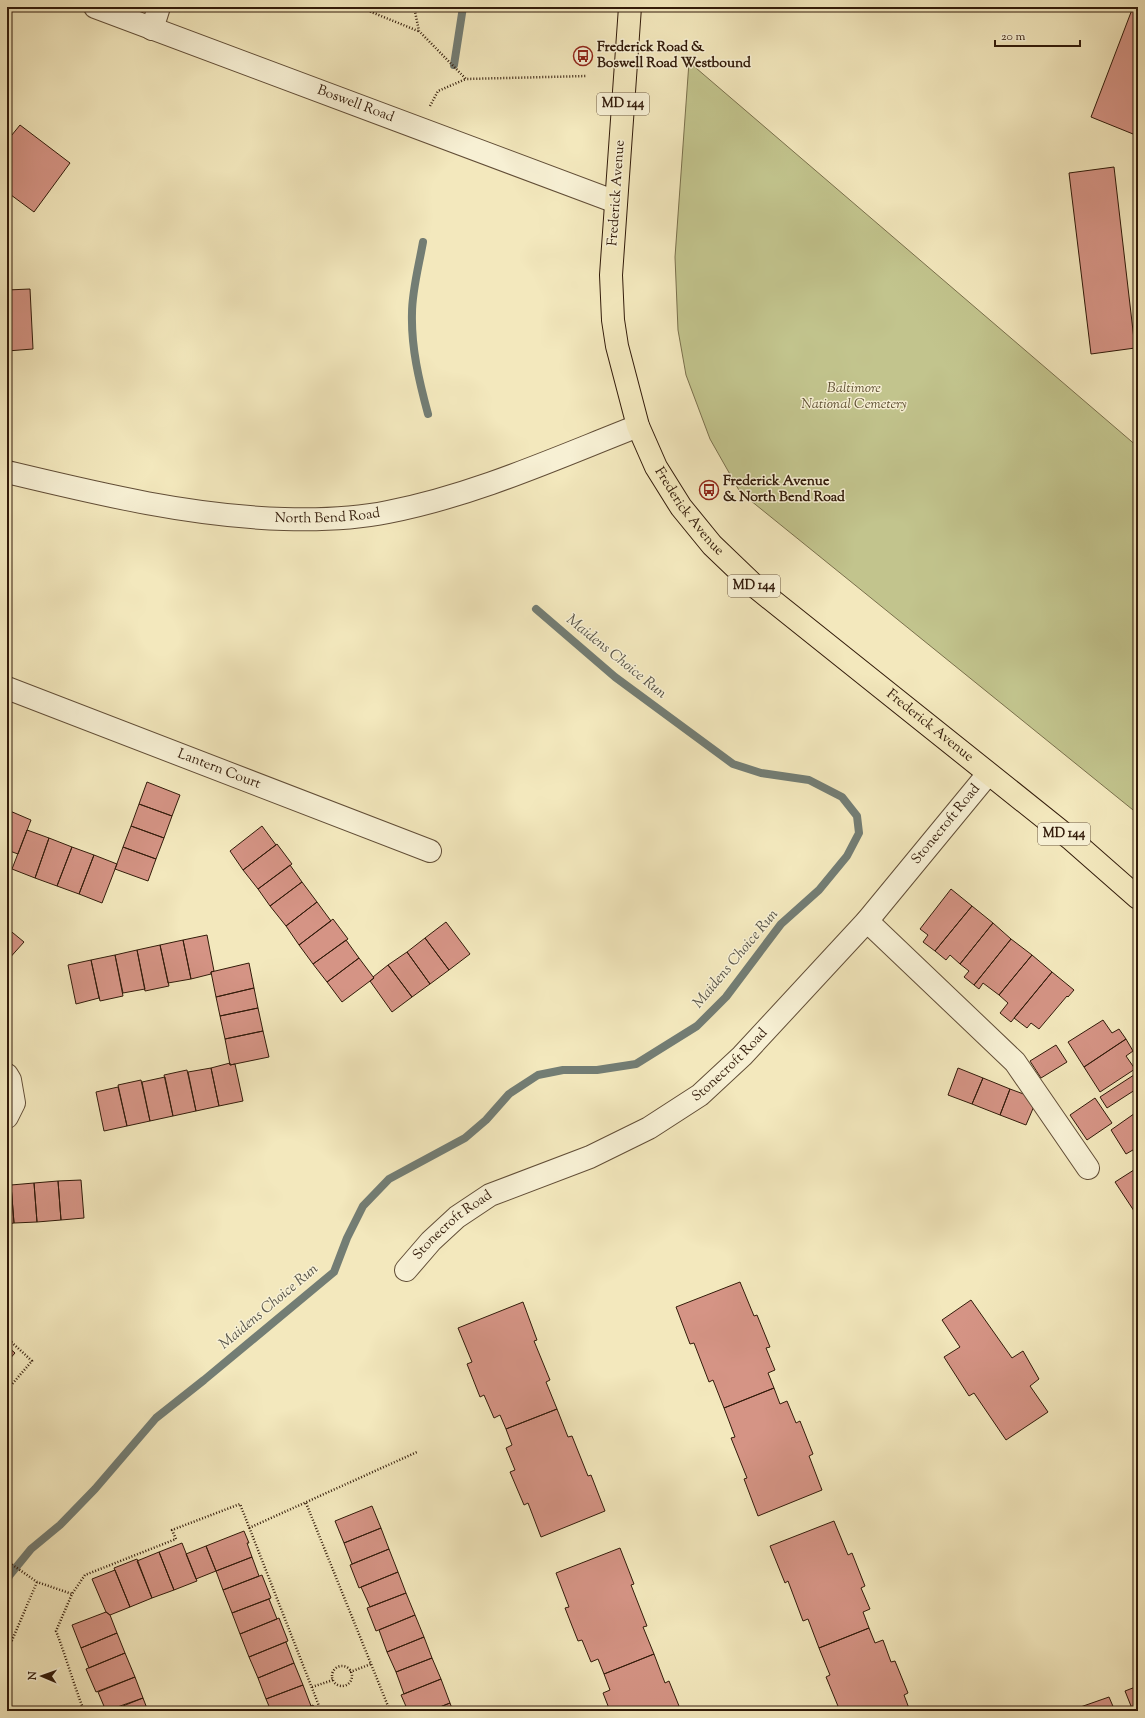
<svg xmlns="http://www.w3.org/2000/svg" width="1145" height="1718" font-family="'Sorts Mill Goudy',serif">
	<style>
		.green { fill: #c2c48d; stroke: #7a704c }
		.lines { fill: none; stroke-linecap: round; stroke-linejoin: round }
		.stream { stroke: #737d74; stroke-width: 8 }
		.building { fill: #d59485; stroke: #321b0a }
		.minor-casing { stroke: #624e37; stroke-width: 24 }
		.major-casing { stroke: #321b0a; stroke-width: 24 }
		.path { stroke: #321b0a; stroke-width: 2.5; stroke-dasharray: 1 2; stroke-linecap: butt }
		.minor { stroke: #f7f0d4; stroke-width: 22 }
		.major { stroke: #f3e8bd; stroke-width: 22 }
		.labels { text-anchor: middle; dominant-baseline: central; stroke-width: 3; stroke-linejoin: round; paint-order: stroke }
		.shield { fill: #f7f0d4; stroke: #6d5b47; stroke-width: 1 }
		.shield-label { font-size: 13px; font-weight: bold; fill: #321b0a }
		.poi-label { font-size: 14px; font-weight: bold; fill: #321b0a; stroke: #f7f0d4; text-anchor: start }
		.street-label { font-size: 14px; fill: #321b0a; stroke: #f7f0d4 }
		.park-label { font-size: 14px; font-style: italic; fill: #5d4e31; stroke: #f7f0d4 }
		.water-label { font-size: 15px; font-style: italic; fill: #585448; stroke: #f7f0d4 }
	</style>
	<rect width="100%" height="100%" fill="#f3e8bd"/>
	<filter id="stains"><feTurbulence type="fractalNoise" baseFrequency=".005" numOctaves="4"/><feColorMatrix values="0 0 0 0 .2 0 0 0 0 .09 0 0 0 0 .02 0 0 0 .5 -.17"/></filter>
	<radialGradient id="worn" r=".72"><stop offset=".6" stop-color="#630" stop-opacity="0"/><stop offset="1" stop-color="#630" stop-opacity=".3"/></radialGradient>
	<!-- green -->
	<path class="green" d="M689 62 1138 447V814L740 492 710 439 686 375 678 330 675 257Z"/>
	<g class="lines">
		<!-- stream -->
		<path class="stream" d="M454 65 463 7
			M423 242C419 265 412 291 412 313 411 347 419 381 428 414
			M7 1581 9 1576 31 1549 60 1525 95 1489 156 1418 204 1380 334 1272 347 1238 363 1206 389 1179 465 1138 486 1120 509 1094 538 1075 563 1070H597L636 1064 697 1026 726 997 781 924 819 890 847 856 859 833 857 816 842 797 809 780 761 773 733 764 615 677 536 609"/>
	</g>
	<!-- building -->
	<path class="building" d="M1133 7H1138V136L1091 117Z
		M20 125 70 163 34 212 7 192V141Z
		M1114 167 1135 348 1091 354 1069 173Z
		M30 289 33 349 7 351V290Z
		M147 782 180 795 172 816 139 804Z
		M139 804 172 816 164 838 131 826Z
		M10 811 31 820 18 854 7 850V819Z
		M131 826 164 838 156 859 123 847Z
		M262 826 276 845 243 870 230 851Z
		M27 830 49 838 35 878 12 869Z
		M49 838 72 847 57 886 35 878Z
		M277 844 292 864 258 889 243 870Z
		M72 847 94 855 79 894 57 886Z
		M123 847 156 859 148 881 115 869Z
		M94 855 117 864 102 903 79 894Z
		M290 865 302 882 270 906 258 889Z
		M302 882 317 902 286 926 270 906Z
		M951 889 972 906 935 951 923 942 928 935 920 929Z
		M317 902 331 921 299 945 286 926Z
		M972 906 993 923 960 964 950 955 946 960 935 951Z
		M333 919 348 939 313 964 299 945Z
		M446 922 470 954 449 970 425 938Z
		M993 923 1011 939 974 985 964 977 969 971 960 964Z
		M7 928 24 942 7 961Z
		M207 935 214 971 211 972V974L191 979 183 940Z
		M425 938 449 970 430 984 407 952Z
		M1011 939 1032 955 999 995 983 983 979 989 974 985Z
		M183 940 191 979 168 983 160 945Z
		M346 940 359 958 327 982 313 964Z
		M160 945 169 986 145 991 137 950Z
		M137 950 145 989 123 993 115 955Z
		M407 952 430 984 412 997 388 965Z
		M115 955 123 996 100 1001 91 960Z
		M1032 955 1052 972 1011 1022 1000 1013 1008 1003 999 995Z
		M359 958 374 978 342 1002 327 982Z
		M91 960 99 998 76 1004 68 965Z
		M249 963 254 988 216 997 211 972Z
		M388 965 412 997 392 1012 370 981 374 978 373 977Z
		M1052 972 1074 990 1068 997 1067 996 1039 1029 1031 1023 1027 1028 1014 1018Z
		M254 988 258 1008 220 1016 216 997Z
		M258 1008 263 1031 225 1039 220 1016Z
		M1103 1020 1112 1033 1119 1029 1126 1039 1084 1067 1068 1042Z
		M263 1031 269 1057 230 1065 225 1039Z
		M1126 1039 1133 1051 1126 1056 1135 1069 1100 1092 1084 1067Z
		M1056 1045 1067 1062 1041 1078 1030 1061Z
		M230 1063V1065L235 1064 243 1101 219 1106 211 1068Z
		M211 1068 219 1106 196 1111 188 1072Z
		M958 1068 983 1078 972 1104 948 1095Z
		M187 1070 196 1111 173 1116 164 1075Z
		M1137 1073 1138 1088 1107 1108 1100 1097Z
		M165 1077 173 1116 150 1121 142 1082Z
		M983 1078 1010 1089 1000 1115 972 1104Z
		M141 1080 150 1121 127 1126 118 1085Z
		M118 1087 127 1126 104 1131 96 1092Z
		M1010 1089 1037 1099 1026 1125 1000 1115Z
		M1095 1098 1112 1123 1087 1140 1070 1115Z
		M1138 1111V1147L1126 1154 1111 1130Z
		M1137 1168 1138 1169V1217L1115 1182Z
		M81 1180 84 1218 61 1220 58 1181Z
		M58 1181 61 1220 37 1222 34 1183Z
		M34 1183 37 1222 14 1223 11 1185Z
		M7 1185H11L14 1223 7 1224Z
		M740 1282 754 1316 757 1315 770 1347 766 1348 775 1370 768 1373 774 1388 724 1408 713 1380 709 1382 694 1343 690 1344 676 1307Z
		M971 1300 1012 1358 1023 1351 1039 1379 1030 1386 1048 1412 1006 1440 974 1393 969 1396 944 1357 960 1347 942 1320Z
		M523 1302 537 1340 534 1341 550 1380 546 1382 557 1409 506 1429 500 1415 494 1418 484 1395 480 1397 467 1364 472 1362 458 1328Z
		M7 1346 15 1353 7 1362Z
		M774 1388 780 1404 787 1401 796 1423 800 1421 813 1454 809 1456 822 1490 758 1516 744 1479 747 1478 731 1438 735 1437 724 1408Z
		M557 1409 568 1437 572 1436 588 1476 591 1475 605 1511 541 1537 528 1503 524 1505 510 1472 515 1470 506 1448 512 1445 506 1429Z
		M372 1506 381 1528 344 1543 335 1521Z
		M834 1521 848 1555 852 1553 865 1586 861 1588 870 1609 863 1612 869 1628 819 1648 808 1619 803 1621 788 1581 785 1583 770 1546Z
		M381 1528 389 1549 352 1564 344 1543Z
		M244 1531 249 1543H247L252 1557 216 1571 206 1546Z
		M182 1543 197 1581 174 1590 159 1552Z
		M206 1546 216 1571 196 1579 186 1554Z
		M620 1548 634 1584 631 1585 647 1626 643 1627 654 1654 604 1674 598 1659 591 1662 582 1640 578 1641 565 1608 569 1607 556 1573Z
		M389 1549 398 1572 359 1588 350 1565Z
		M159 1552 174 1590 152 1598 137 1561Z
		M252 1557 259 1576 223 1590 216 1571Z
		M137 1559 152 1598 130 1607 114 1568Z
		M115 1570 130 1607 110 1615 106 1612 92 1579Z
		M398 1572 406 1593 370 1607 361 1587Z
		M262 1575 271 1598 232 1613 223 1590Z
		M406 1593 415 1615 376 1631 367 1608Z
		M269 1599 277 1619 240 1634 232 1613Z
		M106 1612 110 1615 117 1633 81 1648 72 1625Z
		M415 1615 424 1637 387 1652 379 1630Z
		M279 1618 288 1641 249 1657 240 1634Z
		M869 1628 875 1643 883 1640 891 1662 895 1661 908 1693 904 1695 910 1711H840L826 1677 830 1675 819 1648Z
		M117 1633 125 1653 89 1668 81 1648Z
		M424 1637 432 1658 396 1672 387 1652Z
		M286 1642 294 1663 258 1678 249 1657Z
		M125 1653 135 1677 96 1692 86 1669Z
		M654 1654 665 1683 669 1681 681 1711H610L603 1693 610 1690 604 1674Z
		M432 1658 441 1679 404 1694 396 1672Z
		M294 1663 303 1685 266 1699 258 1678Z
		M135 1677 143 1698 106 1711 98 1692Z
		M441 1679 450 1703 430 1711H408L401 1695Z
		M303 1685 311 1706 299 1711H271L266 1699Z
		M1138 1686V1711H1133L1125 1691Z
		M1109 1697 1115 1711H1069Z
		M143 1698 148 1711H110L123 1706Z
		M450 1703 453 1711H430Z
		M313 1705 316 1711H299L311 1706Z"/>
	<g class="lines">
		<!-- minor casing -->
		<g class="minor-casing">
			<g id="minor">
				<path id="s1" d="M95 7 616 202"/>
				<path d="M152 29 159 7"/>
				<path id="s2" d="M7 472C99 494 189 516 284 519 319 520 354 519 388 512 475 495 556 458 638 426"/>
				<path id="s3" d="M7 688 430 851"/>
				<path d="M867 921 1015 1062 1088 1168"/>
				<path d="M7 1075 10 1080 14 1103 7 1117"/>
				<path id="s4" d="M406 1270 431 1241 457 1217 490 1195 590 1157 649 1128 700 1095 742 1056 867 921 988 774"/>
			</g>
		</g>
		<!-- major casing -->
		<g class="major-casing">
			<g id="major">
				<path id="s5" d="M630 7 611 275 613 320 617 346 638 426 656 467 681 507 712 545 758 589 1072 840 1138 898"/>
			</g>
		</g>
		<!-- path -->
		<path class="path" d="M359 7 418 31
			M414 7 419 31 466 79 587 76
			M430 106 438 91 466 79
			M7 1338 32 1361 7 1390
			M306 1503 390 1711
			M249 1528 417 1452
			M7 1561 37 1582 72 1594
			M7 1652 37 1582
			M332 1676a10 10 0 1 1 20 0a10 10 0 1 1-20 0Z
			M350 1672 371 1664
			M312 1687 333 1680
			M84 1711C74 1685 66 1657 56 1631L72 1594 85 1575 176 1539 172 1530 240 1504 321 1711"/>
		<!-- minor -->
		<use href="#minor" class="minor"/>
		<!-- major -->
		<use href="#major" class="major"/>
	</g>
	<!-- icons -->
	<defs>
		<g id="bus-ring" transform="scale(1)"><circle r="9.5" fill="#f7f0d4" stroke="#8f2418" stroke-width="1.5"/><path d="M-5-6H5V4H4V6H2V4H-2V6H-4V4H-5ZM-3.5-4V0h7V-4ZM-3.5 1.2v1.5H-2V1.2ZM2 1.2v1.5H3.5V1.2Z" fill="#8f2418"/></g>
	</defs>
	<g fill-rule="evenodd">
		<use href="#bus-ring" x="583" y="56"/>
		<use href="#bus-ring" x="709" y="490"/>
	</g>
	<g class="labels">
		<!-- shield labels -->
		<g class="shield">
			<rect x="597" y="93" width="52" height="22" rx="3"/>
			<rect x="728" y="575" width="52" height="22" rx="3"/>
			<rect x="1038" y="823" width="52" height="22" rx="3"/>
		</g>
		<g class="shield-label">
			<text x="623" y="104">MD 144</text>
			<text x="754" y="586">MD 144</text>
			<text x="1064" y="834">MD 144</text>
		</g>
		<!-- poi labels -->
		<g class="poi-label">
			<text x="597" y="48">Frederick Road &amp;<tspan x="597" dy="16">Boswell Road Westbound</tspan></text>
			<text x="723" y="482">Frederick Avenue<tspan x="723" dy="16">&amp; North Bend Road</tspan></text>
		</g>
		<!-- street labels -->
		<g class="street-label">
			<text stroke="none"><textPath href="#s1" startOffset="278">Boswell Road</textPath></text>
			<text transform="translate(617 193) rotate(-86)">Frederick Avenue</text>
			<text stroke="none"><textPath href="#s5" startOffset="523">Frederick Avenue</textPath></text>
			<text stroke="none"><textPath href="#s2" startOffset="325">North Bend Road</textPath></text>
			<text stroke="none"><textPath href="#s5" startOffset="847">Frederick Avenue</textPath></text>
			<text stroke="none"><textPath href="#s3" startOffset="227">Lantern Court</textPath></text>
			<text stroke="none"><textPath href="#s4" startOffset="713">Stonecroft Road</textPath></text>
			<text stroke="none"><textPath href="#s4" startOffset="389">Stonecroft Road</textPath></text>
			<text stroke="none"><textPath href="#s4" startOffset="65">Stonecroft Road</textPath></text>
		</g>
		<!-- park labels -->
		<g class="park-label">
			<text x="854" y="389">Baltimore<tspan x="854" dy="16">National Cemetery</tspan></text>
		</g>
		<!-- water labels -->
		<g class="water-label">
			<text transform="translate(616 657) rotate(39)">Maidens Choice Run</text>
			<text transform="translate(736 959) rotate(-50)">Maidens Choice Run</text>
			<text transform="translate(269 1307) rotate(-40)">Maidens Choice Run</text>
		</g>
	</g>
	<!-- margin -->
	<rect width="1145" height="1718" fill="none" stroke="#f3e8bd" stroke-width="24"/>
	<rect x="8" y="8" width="1129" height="1702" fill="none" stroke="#321b0a" stroke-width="2"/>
	<rect x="12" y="12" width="1121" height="1694" fill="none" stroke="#321b0a"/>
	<!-- north arrow -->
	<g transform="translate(42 1676) rotate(272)" stroke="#f7f0d4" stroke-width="3" paint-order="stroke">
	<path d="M0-3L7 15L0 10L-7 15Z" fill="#321b0a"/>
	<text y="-6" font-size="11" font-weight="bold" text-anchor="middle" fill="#321b0a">N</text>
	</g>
	<!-- scale -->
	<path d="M995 40v6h85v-6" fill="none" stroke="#321b0a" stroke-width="2"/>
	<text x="1001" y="40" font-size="12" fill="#321b0a" stroke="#f7f0d4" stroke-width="3" paint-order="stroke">20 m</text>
	<rect width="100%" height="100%" filter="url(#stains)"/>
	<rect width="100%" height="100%" fill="url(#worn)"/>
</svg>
